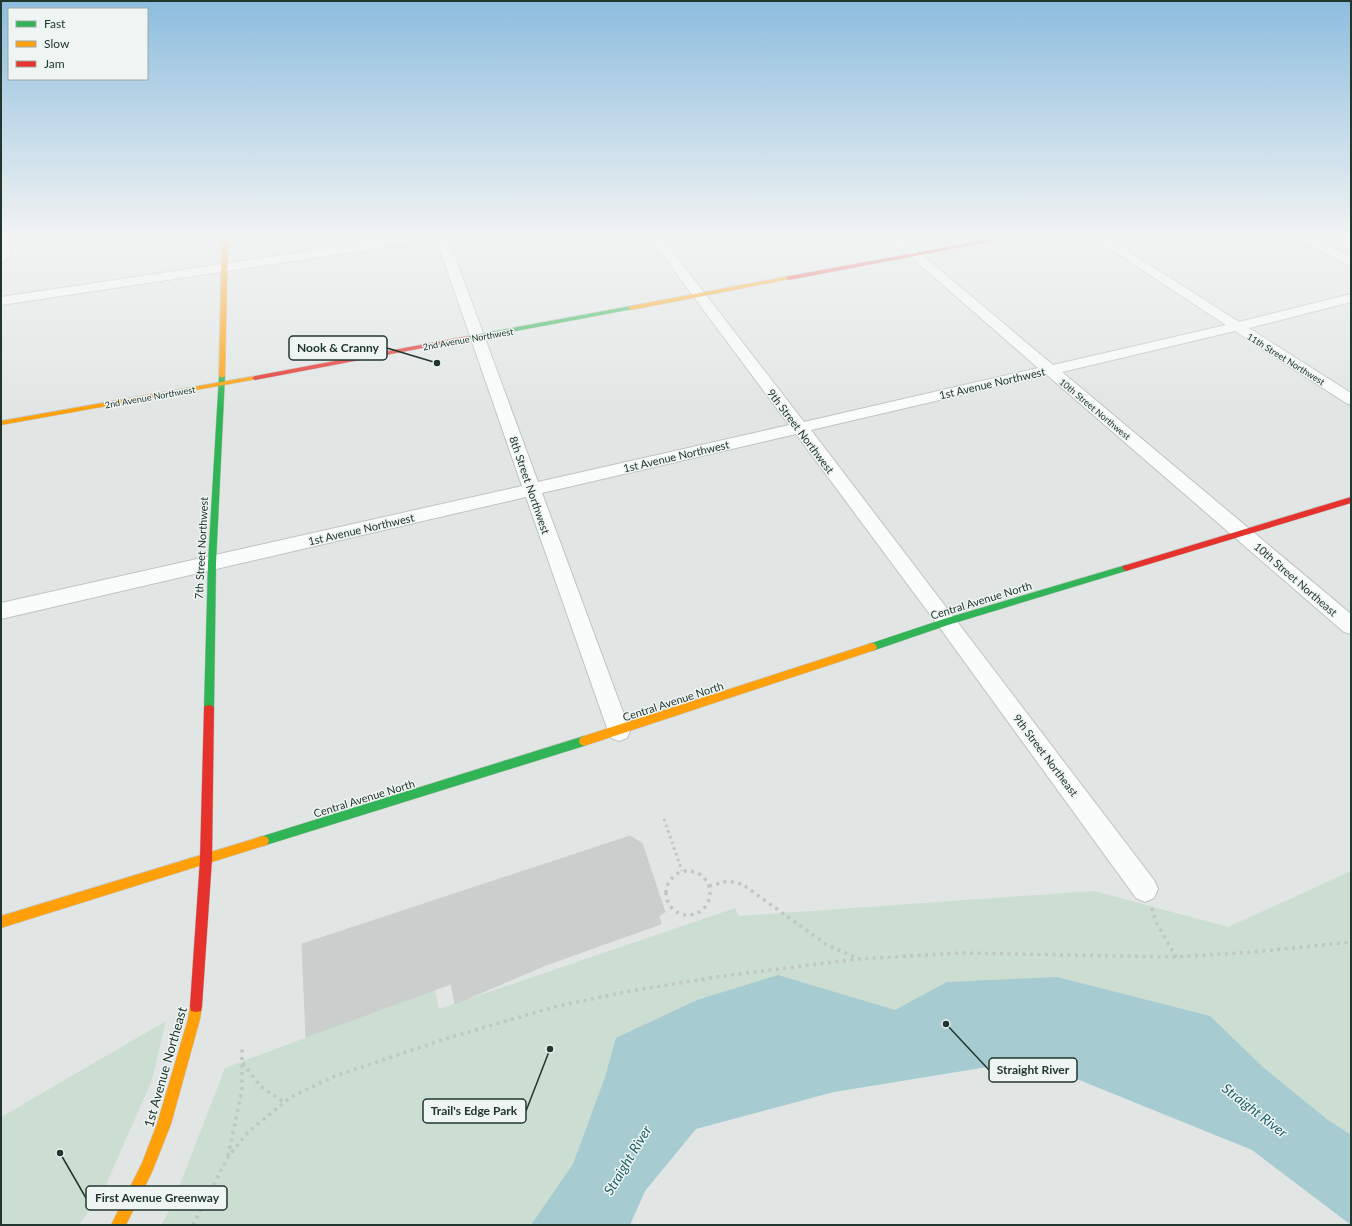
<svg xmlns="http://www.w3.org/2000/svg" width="1352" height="1226" font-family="Lato,sans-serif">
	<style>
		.green { fill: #ccded1 }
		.water { fill: #a6cbd0 }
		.building { fill: #cacfcd; stroke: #cacfcd }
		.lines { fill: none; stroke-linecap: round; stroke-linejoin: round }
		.street-casing { stroke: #bec3c1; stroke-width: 2 }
		.fast-casing { stroke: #bec3c1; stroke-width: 1 }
		.slow-casing { stroke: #bec3c1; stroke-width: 1 }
		.jam-casing { stroke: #bec3c1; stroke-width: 1 }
		.path-far1 { stroke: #bfc6c3; stroke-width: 3; stroke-dasharray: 2.5 3.5; stroke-linecap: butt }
		.path { stroke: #bfc6c3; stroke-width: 3.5; stroke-dasharray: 3 4.5; stroke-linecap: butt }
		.street { fill: #fafbfb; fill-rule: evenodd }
		.fast { fill: #30b455; fill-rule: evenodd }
		.slow { fill: #ff9f0a; fill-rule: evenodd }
		.jam { fill: #e5322d; fill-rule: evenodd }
		.labels { text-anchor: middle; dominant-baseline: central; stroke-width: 3; stroke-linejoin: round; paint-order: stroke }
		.far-street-label { font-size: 9px; fill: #223630; stroke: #eff5f2 }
		.street-label { font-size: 11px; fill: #223630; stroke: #eff5f2 }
		.near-street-label { font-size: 13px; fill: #223630; stroke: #eff5f2 }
		.near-water-label { font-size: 14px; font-style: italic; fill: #23616b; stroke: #eff5f2 }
		.leader { fill: none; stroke: #223630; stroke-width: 1.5 }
		.callout-dot { fill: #223630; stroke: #eff5f2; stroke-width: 1.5 }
		.callout { fill: #eff5f2; stroke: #223630; stroke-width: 1.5 }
		.callout-label { font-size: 12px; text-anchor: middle; font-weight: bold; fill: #223630 }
	</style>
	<rect width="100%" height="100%" fill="#e1e6e4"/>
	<!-- green -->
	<path class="green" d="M1351 871V1184L1156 1048 819 1050 543 1225H161L172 1205 225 1068 435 989 439 1009 735 908 739 916 1094 891 1228 927Z
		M166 1021 152 1080 104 1189 79 1225H1V1117Z"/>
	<!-- water -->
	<path class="water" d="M778 975 895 1010 947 982 1057 977 1210 1016 1264 1068 1328 1120 1351 1135V1225L1252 1150 1030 1060 834 1092 696 1129 645 1191 630 1225H531L573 1164 605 1077 616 1038 697 1000Z"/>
	<!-- building -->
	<path class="building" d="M630 836 642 843 665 912 659 916 661 924 546 965 455 1004 451 984 306 1037 302 944Z"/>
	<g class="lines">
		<!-- street casing -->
		<g class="street-casing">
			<path id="street" d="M4 238H16L7 259 1 263V245Z
				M397 238H426L420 242 1 305V297Z
				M436 238H448L538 482 789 425 650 238H662L804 422 1038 368 889 238H902L1053 365 1226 325 1094 238H1108L1239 322 1351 294V302L1249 328 1351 393V405L1346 403 1235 331 1062 372 1351 614V634L1344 632 1047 375 811 430 1154 880 1158 889 1154 898 1145 902 1136 898 940 628 796 434 542 493 630 731 627 738 619 741 611 738 608 731 526 497 1 619V603L522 486Z
				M1298 238H1313L1351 257V266L1300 241Z"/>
		</g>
		<!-- fast casing -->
		<g class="fast-casing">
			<path id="fast" d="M631 306 633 307V309L468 340 465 338 468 336Z
				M222 374 225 376 216 563 214 709 213 712 209 713 205 712 204 709 208 563 219 376Z
				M1126 565 1130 568 1129 570 948 625 872 651 869 650 867 647 869 644 947 618Z
				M584 736 588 738 589 741 588 744 584 746 263 846 259 845 257 841 259 837 263 836Z"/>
		</g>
		<!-- slow casing -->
		<g class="slow-casing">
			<path id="slow" d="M222 238H228L225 376 222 378 219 376Z
				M789 276 791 277V279L631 310 628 308 631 306Z
				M255 376 258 378 257 379 1 425V421Z
				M872 643 875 644 877 647 875 650 584 746 580 744 579 741 580 738 584 736Z
				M263 836 267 837 269 841 267 845 263 846 1 928V916Z
				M196 1000 201 1001 202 1006 200 1019 171 1124 152 1172 126 1225H111L142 1163 157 1124 188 1019 191 1001Z"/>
		</g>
		<!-- jam casing -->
		<g class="jam-casing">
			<path id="jam" d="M998 238H1009L789 280 786 278 789 276Z
				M468 336 470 337V339L255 380 252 378 255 376Z
				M1351 497V503L1126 571 1122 568 1123 566Z
				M209 705 213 706 214 709 212 859 202 1006 201 1011 196 1012 191 1011 190 1006 200 859 204 709 205 706Z"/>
		</g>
		<!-- path-far1 -->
		<path class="path-far1" d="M664 819 682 871"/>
		<!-- path -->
		<path class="path" d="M666 893a22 22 0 1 1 44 0a22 22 0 1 1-44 0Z
			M709 886 728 881 742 884 827 945 857 958
			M1152 908 1156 922 1176 957
			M243 1063 260 1086 284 1102
			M228 1156 242 1090V1049
			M193 1225 228 1157 248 1132 291 1097 335 1076 448 1038 554 1007 630 991 723 976 858 959 961 953 1176 957 1254 952 1351 942"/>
		<!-- street -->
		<use href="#street" class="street"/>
		<!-- fast -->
		<use href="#fast" class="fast"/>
		<!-- slow -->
		<use href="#slow" class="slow"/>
		<!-- jam -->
		<use href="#jam" class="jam"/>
	</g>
	<!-- sky -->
	<linearGradient id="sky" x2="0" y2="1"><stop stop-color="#8dbdde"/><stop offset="0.58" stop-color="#f2f4f3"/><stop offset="1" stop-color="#f2f4f3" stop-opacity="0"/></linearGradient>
	<rect width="1352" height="409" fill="url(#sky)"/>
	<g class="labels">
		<!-- far-street labels -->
		<g class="far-street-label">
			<text transform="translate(468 339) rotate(-10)">2nd Avenue Northwest</text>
			<text transform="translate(1286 359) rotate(32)">11th Street Northwest</text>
			<text transform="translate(150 397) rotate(-10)">2nd Avenue Northwest</text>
			<text transform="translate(1095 409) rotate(40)">10th Street Northwest</text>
		</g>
		<!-- street labels -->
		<g class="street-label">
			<text transform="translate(992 383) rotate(-13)">1st Avenue Northwest</text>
			<text transform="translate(801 431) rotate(53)">9th Street Northwest</text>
			<text transform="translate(676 456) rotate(-13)">1st Avenue Northwest</text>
			<text transform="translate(530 485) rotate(71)">8th Street Northwest</text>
			<text transform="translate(361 529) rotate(-13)">1st Avenue Northwest</text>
			<text transform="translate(201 548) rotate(-87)">7th Street Northwest</text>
			<text transform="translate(1296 579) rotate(41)">10th Street Northeast</text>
			<text transform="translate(981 600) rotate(-17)">Central Avenue North</text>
			<text transform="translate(673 701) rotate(-18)">Central Avenue North</text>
			<text transform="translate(1046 755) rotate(53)">9th Street Northeast</text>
			<text transform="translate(364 798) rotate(-17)">Central Avenue North</text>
		</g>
		<!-- near-street labels -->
		<g class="near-street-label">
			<text transform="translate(165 1067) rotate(-74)">1st Avenue Northeast</text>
		</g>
		<!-- near-water labels -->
		<g class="near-water-label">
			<text transform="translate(1255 1110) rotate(38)">Straight River</text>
			<text transform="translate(627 1160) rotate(-59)">Straight River</text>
		</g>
	</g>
	<!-- callouts -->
	<path class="leader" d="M437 363L387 348M946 1024L989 1070M550 1049L526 1111M60 1153L86 1198"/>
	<g class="callout-dot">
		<circle cx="437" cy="363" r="4"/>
		<circle cx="946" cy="1024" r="4"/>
		<circle cx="550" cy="1049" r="4"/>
		<circle cx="60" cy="1153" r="4"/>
	</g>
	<g class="callout">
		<rect x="289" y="336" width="98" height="24" rx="4"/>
		<rect x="989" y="1058" width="88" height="24" rx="4"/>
		<rect x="423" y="1099" width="103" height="24" rx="4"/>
		<rect x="86" y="1186" width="141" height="24" rx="4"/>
	</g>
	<g class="callout-label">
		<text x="338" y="352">Nook &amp; Cranny</text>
		<text x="1033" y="1074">Straight River</text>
		<text x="474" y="1115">Trail's Edge Park</text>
		<text x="157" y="1202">First Avenue Greenway</text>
	</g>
	<!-- border -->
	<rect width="1352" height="1226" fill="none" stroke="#223630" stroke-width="4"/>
	<!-- legend -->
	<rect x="8" y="8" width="140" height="72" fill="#eff5f2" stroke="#9da9a4"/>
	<rect x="16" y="21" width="20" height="6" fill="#30b455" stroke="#9da9a4"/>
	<text x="44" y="28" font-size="12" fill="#223630">Fast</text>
	<rect x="16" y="41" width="20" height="6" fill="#ff9f0a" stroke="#9da9a4"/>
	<text x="44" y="48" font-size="12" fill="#223630">Slow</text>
	<rect x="16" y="61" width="20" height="6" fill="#e5322d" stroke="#9da9a4"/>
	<text x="44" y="68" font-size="12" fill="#223630">Jam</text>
</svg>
